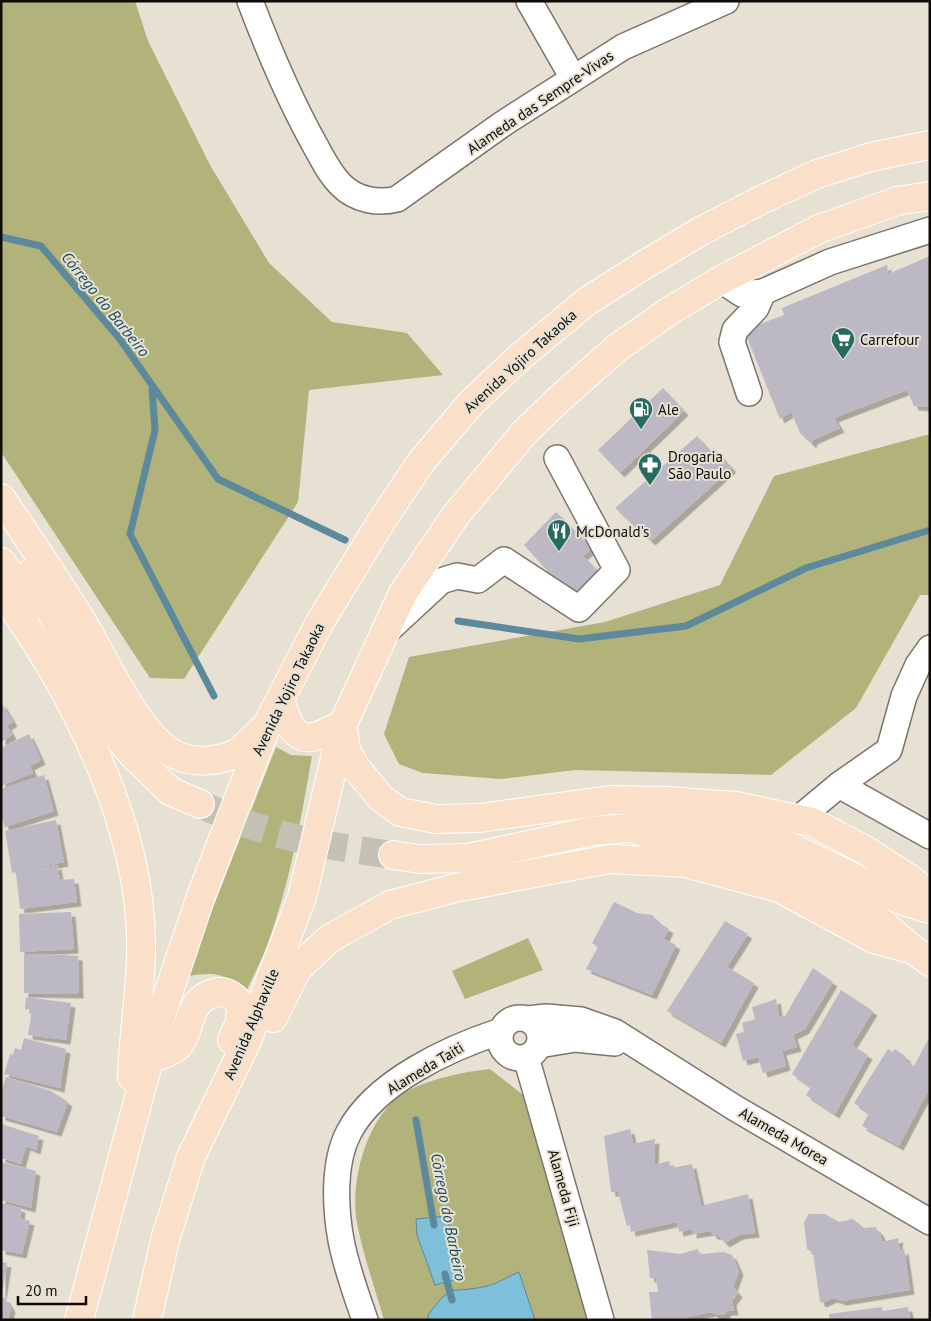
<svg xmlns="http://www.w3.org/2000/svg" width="931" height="1321" font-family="'PT Sans',sans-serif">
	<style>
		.green { fill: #b1b37a }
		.water { fill: #7ebfda; stroke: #5c899b }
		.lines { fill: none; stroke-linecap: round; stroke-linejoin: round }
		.stream { stroke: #5c899b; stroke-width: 7 }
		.building { fill: #bcb8c4; filter: url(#shadow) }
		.major-tunnel { stroke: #c6c1b5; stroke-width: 28; stroke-dasharray: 28 14; stroke-linecap: butt }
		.minor-casing { stroke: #7b756a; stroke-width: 28 }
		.major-casing { stroke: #fff; stroke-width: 30 }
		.minor { stroke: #fff; stroke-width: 25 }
		.major { stroke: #fbe0c9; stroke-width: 28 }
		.labels { text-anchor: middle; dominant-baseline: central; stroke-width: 4; stroke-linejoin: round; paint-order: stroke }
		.street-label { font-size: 15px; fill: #0e0b08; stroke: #e7e1d4 }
		.poi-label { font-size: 15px; fill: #0e0b08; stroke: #e7e1d4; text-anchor: start }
		.water-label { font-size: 16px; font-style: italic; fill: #174d61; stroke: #e7e1d4 }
	</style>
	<defs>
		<filter id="shadow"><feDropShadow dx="4.5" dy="4.5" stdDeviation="0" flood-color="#0004"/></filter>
	</defs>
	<rect width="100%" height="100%" fill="#e7e1d4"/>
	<!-- green -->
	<path class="green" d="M1 1H135L148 41 210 165 269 263 332 322 407 333 443 375 309 390 298 502 184 679 150 678 1 452Z
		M930 434V595H920L856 708 771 775 575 770 501 779 423 773 399 764 384 734 409 657 605 622 720 585 774 476Z
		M276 747 291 755 312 756C301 819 290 882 268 943 262 960 253 976 246 992 222 972 217 972 186 976Z
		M528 938 543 970 465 999 452 971Z
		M490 1069 523 1095 588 1320H384C375 1288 361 1249 356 1217 351 1176 369 1110 409 1090 434 1078 463 1072 490 1069Z"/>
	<!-- water -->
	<path class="water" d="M447 1216 461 1278 435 1285 417 1235 416 1219Z
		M519 1272 535 1320H429L428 1315C454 1280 450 1295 487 1286 497 1284 509 1276 519 1272Z"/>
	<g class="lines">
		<!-- stream -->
		<path class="stream" d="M1 237 41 246 119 338 218 479 345 540
			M152 388 155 430 130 534 214 696
			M458 621 579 639 686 626 806 568 930 530
			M416 1120 434 1225
			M445 1274 452 1300"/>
	</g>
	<!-- building -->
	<path class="building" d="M930 256V407L914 406 907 390 834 418 840 428 813 440 812 444 800 433 791 412 780 419 744 330 784 315 782 308 887 265 888 274Z
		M663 388 684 411 620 473 598 450Z
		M697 436 711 451 714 448 732 468 651 541 615 508Z
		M556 512 592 548 583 556 599 572 575 597 563 588 524 545Z
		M1 702 13 722 7 726 12 735 1 742Z
		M29 734 41 760 30 766 33 773 1 786V748Z
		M44 775 54 811 5 827 1 815V789Z
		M56 820 64 862 12 873 5 831Z
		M57 865 60 880 74 879 77 902 20 909 16 873Z
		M614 902 637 913 652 915 661 924 669 929 664 939 676 945 652 995 586 969 598 947 592 943Z
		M71 912 74 949 20 952 19 914Z
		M725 921 748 934 727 967 754 983 721 1043 667 1011Z
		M48 954 78 956 79 994 24 993V955Z
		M813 968 833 982 805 1029 793 1035 797 1047 782 1051 786 1066 763 1073 758 1057 743 1061 736 1034 744 1032 742 1023 755 1019 752 1007 776 999 779 1016H785Z
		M841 990 873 1011 852 1045 868 1055 835 1114 806 1095 811 1087 792 1074Z
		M26 997 71 1003 66 1040 28 1035 32 1010 25 1009Z
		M930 1036V1087L899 1146 862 1126 869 1113 854 1103 888 1049 892 1052 895 1049 906 1057 907 1061 914 1066Z
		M24 1038 66 1049 60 1088 4 1074 10 1054 13 1055 15 1048 21 1050Z
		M6 1077 51 1091 68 1102 57 1132 1 1116V1092Z
		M1 1124 39 1136 36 1150 26 1146 21 1164 1 1158Z
		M630 1129 633 1144 655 1139 654 1165 669 1161 671 1168 692 1164 701 1206 748 1194 755 1233 739 1235 725 1243 718 1235H713L711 1231 692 1234V1229L679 1232 677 1222 631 1232 630 1225 627 1226 618 1192H611L604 1136Z
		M1 1162 36 1171 31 1208 1 1200Z
		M1 1203 21 1208 20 1218 30 1221 22 1254 1 1250Z
		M809 1214H825L839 1222 853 1219 864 1228 875 1227 880 1233 882 1242 899 1238 898 1244 901 1252 904 1249 910 1290 842 1301 833 1298 822 1303 820 1302 813 1253 807 1249 804 1222Z
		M697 1249 701 1254 724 1252 732 1255 739 1271 733 1287 738 1293 732 1301 734 1311H727L724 1315H715L712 1312 688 1317 687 1320H652L649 1292H658L656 1278H650L647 1250 681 1254Z
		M1 1262 7 1263 2 1295H1Z
		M1 1297 5 1298 11 1308 8 1320H1Z
		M882 1307 883 1311 908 1307 910 1320H829V1314Z"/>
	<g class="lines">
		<!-- major-tunnel -->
		<path class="major-tunnel" d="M200 804C263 835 324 846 393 855"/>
		<!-- minor casing -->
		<g class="minor-casing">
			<path id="minor" d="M250 1C269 51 290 101 316 147 323 160 330 174 341 185 356 200 378 204 397 199L504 123 623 47 726 1
				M529 1 573 78
				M721 280 742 294 763 292 830 262 930 230
				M749 393 732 342 735 330 756 308 763 292
				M387 631 441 581 457 576 478 580 504 560 579 609 617 570 557 458
				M839 785 930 836
				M797 820 839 785 889 750 904 696 918 665 930 648
				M500 1038a20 20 0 1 1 40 0a20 20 0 1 1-40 0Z
				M528 1019 546 1017 581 1020 615 1032 735 1108 930 1222
				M539 1045 575 1039 615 1043
				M526 1057 601 1320
				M365 1320C356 1294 346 1267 341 1240 335 1207 333 1162 349 1132 375 1082 449 1048 501 1031"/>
		</g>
		<!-- major casing -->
		<g class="major-casing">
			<path id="major" d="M1 498C28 538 55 578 80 618 103 655 137 735 174 754 192 764 218 762 236 753 246 747 256 735 264 728
				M1 562 35 605
				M31 573 114 732 132 754 170 791 200 804
				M1 591C72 688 143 827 141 949 141 992 133 1034 132 1077
				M280 700C294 744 305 745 343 724
				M343 728 346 750 356 768 381 798 400 812 436 819 480 818 610 800 667 801 736 806 812 822 867 851 913 881 930 897
				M636 830C675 842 716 847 755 858 788 867 825 886 855 904 883 920 903 944 930 962
				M393 855 420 859 468 858 592 831 630 828 664 819 752 834 791 847 903 901 930 909
				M273 1018 297 969 329 939 390 905 455 888 610 859 685 863 779 888 874 939 910 949
				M150 1060C158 1056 171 1052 178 1046 193 1030 185 998 218 992 228 991 235 997 241 1005L240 1022 232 1040
				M79 1320 162 1012 201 896 267 725 320 622 381 522 421 462 471 403 520 357 586 302 644 265 701 231 761 200 817 174 871 157 930 145
				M147 1320 165 1240 191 1157 247 1041 302 897 343 724 403 593 456 515 524 433 558 400 617 348 671 310 721 280 819 229 897 201 930 196"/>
		</g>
		<!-- minor -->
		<use href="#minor" class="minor"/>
		<!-- major -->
		<use href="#major" class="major"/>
	</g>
	<!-- icons -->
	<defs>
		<g id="supermarket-pin" transform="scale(1.25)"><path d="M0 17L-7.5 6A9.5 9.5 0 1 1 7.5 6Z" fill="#256b5e" stroke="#e7e1d4"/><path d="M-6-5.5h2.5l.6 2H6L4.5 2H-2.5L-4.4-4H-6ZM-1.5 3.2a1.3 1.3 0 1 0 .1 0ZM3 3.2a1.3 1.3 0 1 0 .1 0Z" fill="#fff"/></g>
		<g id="fuel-pin" transform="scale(1.25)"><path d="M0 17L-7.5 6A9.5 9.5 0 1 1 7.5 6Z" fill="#256b5e" stroke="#e7e1d4"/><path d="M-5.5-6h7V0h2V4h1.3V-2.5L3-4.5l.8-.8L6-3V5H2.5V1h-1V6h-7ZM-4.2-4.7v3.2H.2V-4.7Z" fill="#fff"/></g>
		<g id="pharmacy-pin" transform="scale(1.25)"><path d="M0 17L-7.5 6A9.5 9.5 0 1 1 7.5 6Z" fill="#256b5e" stroke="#e7e1d4"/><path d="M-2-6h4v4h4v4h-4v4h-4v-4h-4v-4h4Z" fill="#fff"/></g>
		<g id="restaurant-pin" transform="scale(1.25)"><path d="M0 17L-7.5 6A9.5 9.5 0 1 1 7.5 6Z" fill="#256b5e" stroke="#e7e1d4"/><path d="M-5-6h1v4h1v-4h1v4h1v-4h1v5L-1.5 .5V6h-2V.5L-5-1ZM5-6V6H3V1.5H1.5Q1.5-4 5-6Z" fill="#fff"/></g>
	</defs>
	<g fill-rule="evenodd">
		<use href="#supermarket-pin" x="843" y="339"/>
		<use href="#fuel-pin" x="641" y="409"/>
		<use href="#pharmacy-pin" x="650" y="465"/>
		<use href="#restaurant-pin" x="559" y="531"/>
	</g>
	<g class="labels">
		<!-- street labels -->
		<g class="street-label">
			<text transform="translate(540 102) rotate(-34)">Alameda das Sempre-Vivas</text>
			<text transform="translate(520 361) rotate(-42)">Avenida Yojiro Takaoka</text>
			<text transform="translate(288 689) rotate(-64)">Avenida Yojiro Takaoka</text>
			<text transform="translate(251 1024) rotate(-67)">Avenida Alphaville</text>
			<text transform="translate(425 1068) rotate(-31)">Alameda Taiti</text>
			<text transform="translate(784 1136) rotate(30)">Alameda Morea</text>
			<text transform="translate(564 1188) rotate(74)">Alameda Fiji</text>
		</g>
		<!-- poi labels -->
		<g class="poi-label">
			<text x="860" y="339">Carrefour</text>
			<text x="658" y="409">Ale</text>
			<text x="668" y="456">Drogaria<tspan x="668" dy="17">São Paulo</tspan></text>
			<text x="576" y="531">McDonald's</text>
		</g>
		<!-- water labels -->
		<g class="water-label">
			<text transform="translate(106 304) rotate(51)">Córrego do Barbeiro</text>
			<text transform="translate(449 1217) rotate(79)">Córrego do Barbeiro</text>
		</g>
	</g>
	<!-- border -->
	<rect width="931" height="1321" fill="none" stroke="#0e0b08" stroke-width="5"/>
	<!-- scale -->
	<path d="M18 1296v8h68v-8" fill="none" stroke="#0e0b08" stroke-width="2.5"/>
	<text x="25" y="1296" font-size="15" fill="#0e0b08" stroke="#e7e1d4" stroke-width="4" paint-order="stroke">20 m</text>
</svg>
